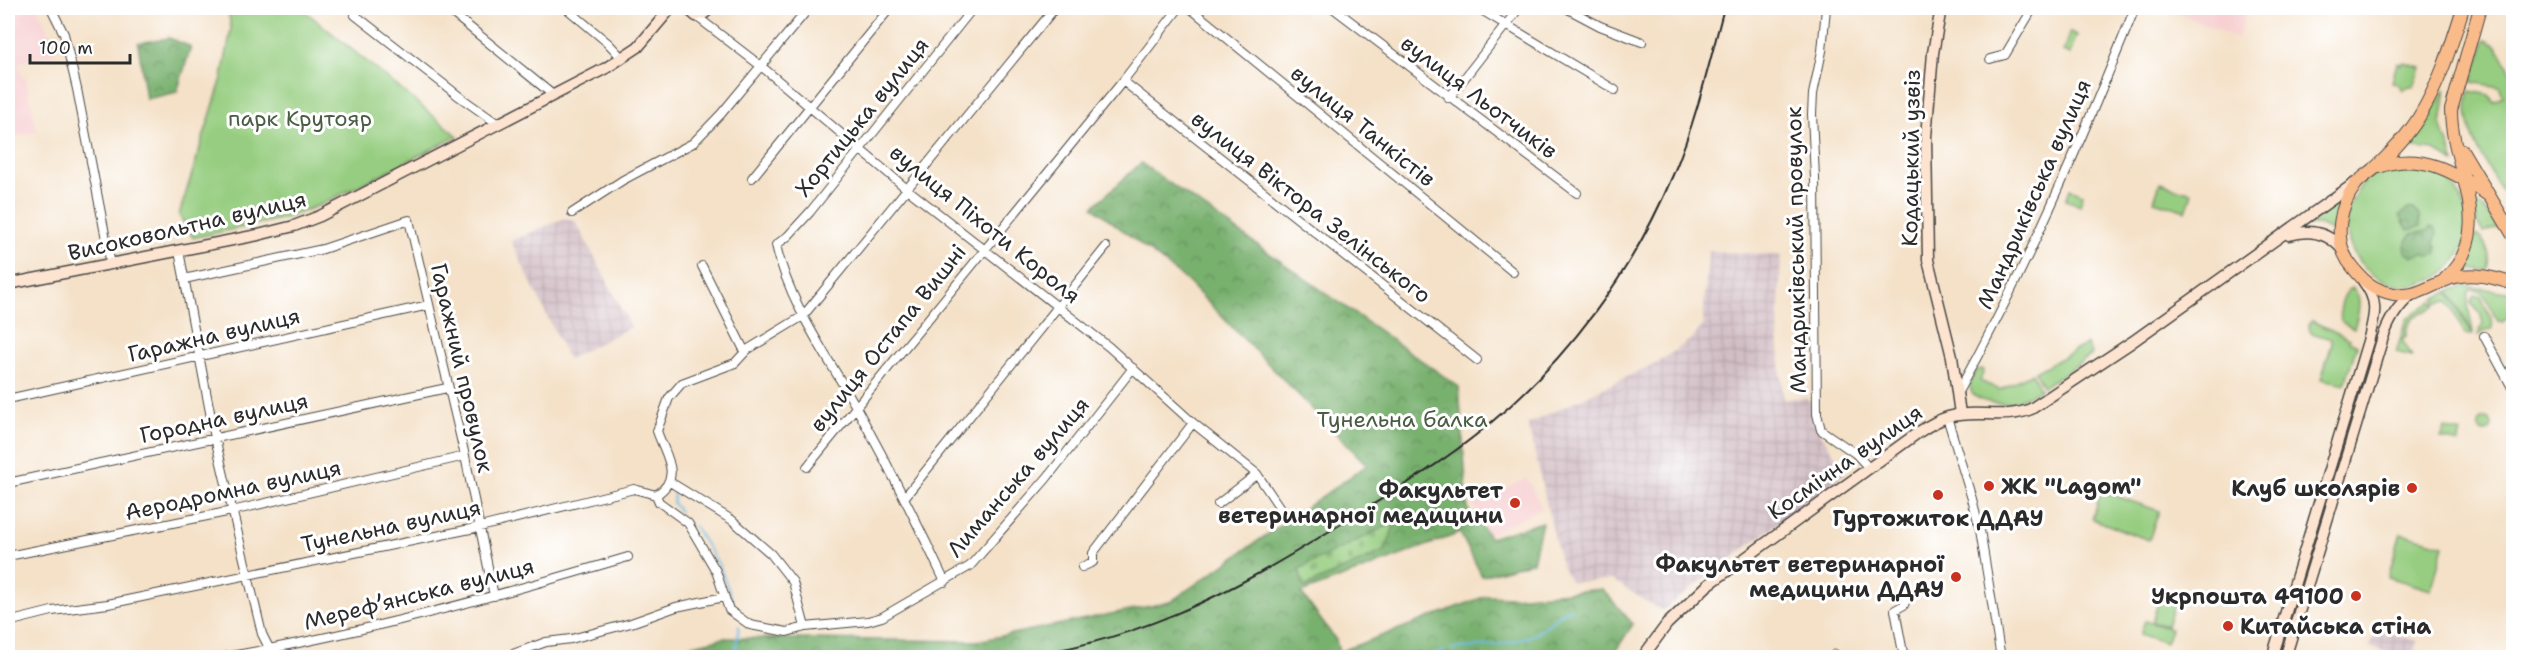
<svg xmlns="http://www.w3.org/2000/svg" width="2521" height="665" font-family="'Shantell Sans',sans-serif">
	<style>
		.built { fill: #f7cfd0 }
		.industrial { fill: url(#industrial-grid) }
		.green { fill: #96cd80; stroke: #607c56; stroke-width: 1.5 }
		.forest { fill: url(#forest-crowns); stroke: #526e4c; stroke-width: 1.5 }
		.cemetery { fill: url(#cemetery-stones); stroke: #607c56; stroke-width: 1.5 }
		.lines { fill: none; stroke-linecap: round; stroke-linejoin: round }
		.stream { stroke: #6abbe5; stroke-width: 2 }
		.street-casing { stroke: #494643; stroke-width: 10 }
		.secondary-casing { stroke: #494643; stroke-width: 13 }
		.primary-casing { stroke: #494643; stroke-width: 14 }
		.street { stroke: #fff; stroke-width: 8 }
		.secondary { stroke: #fde4d1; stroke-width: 10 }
		.primary { stroke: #fabb8b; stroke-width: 12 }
		.rail { stroke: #2b2b2b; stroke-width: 2 }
		.poi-dot { fill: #c8321e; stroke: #fff; stroke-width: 2 }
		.labels { text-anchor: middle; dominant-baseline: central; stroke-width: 6; stroke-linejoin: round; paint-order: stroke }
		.street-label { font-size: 22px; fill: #2b2b2b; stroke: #fff }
		.park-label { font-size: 22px; fill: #4b5c44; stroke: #fff }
		.poi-label { font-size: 22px; font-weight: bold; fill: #2b2b2b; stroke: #fff; text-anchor: end }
	</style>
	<defs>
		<pattern id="industrial-grid" width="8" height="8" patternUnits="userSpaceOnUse" patternTransform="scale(1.5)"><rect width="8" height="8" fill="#d2bdc5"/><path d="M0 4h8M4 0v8" fill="none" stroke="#b4a3a9"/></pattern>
		<pattern id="forest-crowns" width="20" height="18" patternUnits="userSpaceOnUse" patternTransform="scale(1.5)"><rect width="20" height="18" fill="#78b06e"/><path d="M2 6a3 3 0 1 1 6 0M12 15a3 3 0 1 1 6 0" fill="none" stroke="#638f5b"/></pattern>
		<pattern id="cemetery-stones" width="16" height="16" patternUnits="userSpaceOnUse" patternTransform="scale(1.5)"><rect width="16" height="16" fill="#96cd80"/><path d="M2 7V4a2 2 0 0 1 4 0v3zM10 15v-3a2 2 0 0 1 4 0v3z" fill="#81b06f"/></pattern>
	</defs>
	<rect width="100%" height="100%" fill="#fff"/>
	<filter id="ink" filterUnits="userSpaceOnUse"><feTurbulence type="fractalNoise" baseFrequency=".0167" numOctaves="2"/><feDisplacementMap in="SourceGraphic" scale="12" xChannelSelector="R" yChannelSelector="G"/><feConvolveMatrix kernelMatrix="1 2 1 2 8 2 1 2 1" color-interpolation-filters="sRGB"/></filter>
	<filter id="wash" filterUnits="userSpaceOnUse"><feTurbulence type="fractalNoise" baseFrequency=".008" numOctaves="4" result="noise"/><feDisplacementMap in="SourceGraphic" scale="24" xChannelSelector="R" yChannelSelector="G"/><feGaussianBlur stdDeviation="1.35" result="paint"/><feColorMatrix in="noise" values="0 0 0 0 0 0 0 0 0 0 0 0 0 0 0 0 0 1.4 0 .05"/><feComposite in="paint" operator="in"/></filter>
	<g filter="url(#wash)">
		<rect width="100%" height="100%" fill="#f4e1c8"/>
		<!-- built -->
		<path class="built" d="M31 8H37L54 41 56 53 19 63 22 77 25 76 37 132 8 138V20Z
			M2167 8H2248L2237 38Z
			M1527 478 1542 508 1488 534 1473 503Z"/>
		<!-- industrial -->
		<path class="industrial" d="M565 218 576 222 631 327 568 359 511 241Z
			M1708 251 1781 255 1778 337 1783 399 1805 398 1812 403 1813 422 1846 472 1662 611 1612 580 1571 582 1561 565 1528 424 1662 360 1694 337 1703 325Z
			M2376 629 2417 641 2412 657H2404L2370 647Z"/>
		<!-- green -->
		<path class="green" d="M228 8H301L458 136 320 205 285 218 193 238 179 215 222 78 231 29Z
			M2070 32 2077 35 2070 54 2063 51Z
			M2486 40 2497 46 2513 76 2511 81 2514 87 2513 210C2496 179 2456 128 2470 91L2489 95 2494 102 2503 96 2499 87 2471 82Z
			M2402 62 2421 67 2414 87 2409 86 2403 90 2399 84 2392 82 2397 63 2401 65Z
			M2446 89 2441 125 2455 163 2435 150 2407 147 2426 121Z
			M2347 225a60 60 0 1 1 120 0a60 60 0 1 1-120 0Z
			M2160 183 2192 193 2186 211 2154 201Z
			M2070 189 2083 194 2080 205 2066 200Z
			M2339 197 2334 232 2319 225H2302Z
			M2475 203 2482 207 2499 227 2484 233 2477 224Z
			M2476 235C2487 242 2492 257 2488 269L2485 271 2465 268Z
			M2465 286 2513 293V315L2502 322 2498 321C2492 314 2488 296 2480 292 2457 278 2474 330 2473 333L2449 291Z
			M2353 288C2364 299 2357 316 2354 329L2343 323C2337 313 2342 291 2353 288Z
			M2448 292 2472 334 2469 335 2465 334 2448 302 2436 304 2435 299Z
			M2474 295 2481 297 2491 318 2492 328 2478 335 2483 323 2480 313 2471 303Z
			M2432 301 2435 306C2417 317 2407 316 2406 337L2402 340 2412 356 2396 352 2407 319Z
			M2312 321 2350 339 2349 341 2357 345 2345 384 2321 379 2332 344 2331 339 2311 333 2308 325Z
			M2087 344 2092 355 2043 387 2035 372Z
			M1981 369 1984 370 1980 381 2000 390 2032 373 2040 389C2032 393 2023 399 2013 402 1999 405 1969 403 1970 384L1976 371Z
			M2478 425a7 7 0 1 1 14 0a7 7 0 1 1-14 0Z
			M2445 428 2461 433 2458 443 2441 438Z
			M2102 491 2159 511 2149 540 2092 519Z
			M2401 533 2444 545 2431 590 2388 577Z
			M2160 596 2175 600 2167 626 2152 622Z
			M2145 621 2171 629 2166 643 2140 634Z"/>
		<!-- forest -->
		<path class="forest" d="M169 38 191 47 177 92 146 99 138 43Z
			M1141 163 1459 387 1468 510 1490 538 1542 522 1533 562 1482 576 1460 533 1301 593 1336 640 1339 652 1486 596 1513 597 1602 589 1633 624 1611 658H638L723 638 977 641 1170 602 1367 465 1187 281 1093 207Z
			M2408 209H2414L2420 216 2421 226 2408 230 2400 215Z
			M2431 227 2436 229 2437 235 2434 243 2437 247V254L2428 256 2424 253 2413 256 2406 253 2405 246 2411 234 2427 231Z"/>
		<!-- cemetery -->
		<path class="cemetery" d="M1395 522 1386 550 1304 587 1299 569Z"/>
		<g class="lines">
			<!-- stream -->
			<path class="stream" d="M674 492 673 503 679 511
				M694 526 719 565 738 614
				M736 648 739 626
				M1451 649C1475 647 1521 645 1540 631 1551 624 1558 614 1571 608
				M1426 658 1444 651"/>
		</g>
	</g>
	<g filter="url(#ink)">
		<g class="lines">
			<!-- street casing -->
			<g class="street-casing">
				<path id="street" d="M51 8 64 34 77 89 111 265
					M361 8 355 15 460 97 498 124
					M446 8 553 95
					M566 8 608 43 622 58
					M1190 8 1513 272
					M1333 8 1577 193
					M1478 8 1615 90
					M1566 8 1600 26 1642 42
					M1826 8 1822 51 1813 94 1812 114 1815 178 1817 414 1821 430 1856 454 1869 468
					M696 16 761 66 907 189 1109 347 1193 423 1257 474 1280 508 1281 516
					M1990 59 2005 55 2033 8
					M1123 81 1477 360
					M1449 98 1519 8
					M752 178 890 8
					M572 213 623 180 693 143 721 114 809 8
					M179 251 215 438 262 634 274 658
					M702 266 745 352
					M184 279 323 249 409 220 465 456 494 596
					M2484 336 2514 391
					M1958 392C2027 268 2082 139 2135 8
					M8 399 429 305
					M1947 417 1972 499 1980 530 2001 658
					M807 467 1123 81 1179 8
					M670 482 732 520 771 554 793 582 805 627
					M8 483 447 388
					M656 495C684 477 665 455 657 431L669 398 682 383 735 363 747 350 803 316 1055 8
					M904 498 1106 247
					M1218 504 1257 474
					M8 556 232 511 465 456
					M1082 567 1093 562V553L1193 423
					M945 582C917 522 887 463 855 405 826 354 789 303 776 245L788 236 810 212 973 8
					M8 622 52 611 108 604 480 527 634 489 656 495 659 502 688 523 716 571 729 610 750 625 787 632 805 627 868 621 882 617 970 566 1046 479 1133 368
					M1835 654 1836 658
					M218 658C357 635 493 597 628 557
					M502 658 546 642 571 639 631 623 676 607 724 597
					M1904 658 1895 610 1904 605 1909 592"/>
			</g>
			<!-- secondary casing -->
			<g class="secondary-casing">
				<path id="secondary" d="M687 8 696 16 705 13 710 8
					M1941 8 1933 53 1926 137 1928 260 1952 357 1960 414
					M2289 235C2309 229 2327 232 2341 248
					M8 284 258 235 294 226 320 216 606 68 638 47 671 8
					M1642 658 1667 624 1708 585 1919 432C1928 426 1938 420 1948 417 1976 409 2004 420 2031 409L2132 342 2355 183
					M2272 658 2369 338C2375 314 2379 301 2363 281
					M2285 658 2383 337C2390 319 2397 307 2412 294"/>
			</g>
			<!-- primary casing -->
			<g class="primary-casing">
				<path id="primary" d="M2463 8C2451 46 2440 83 2419 117 2407 137 2390 154 2374 169 2368 174 2361 178 2356 184 2340 205 2333 237 2348 261 2358 275 2368 287 2386 292 2416 302 2429 284 2455 277 2475 272 2495 278 2514 284
					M2462 150 2514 237
					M2379 167C2420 151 2455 172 2488 195
					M2445 279C2499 229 2451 169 2451 110L2480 8"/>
			</g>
			<!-- street -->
			<use href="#street" class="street"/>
			<!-- secondary -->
			<use href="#secondary" class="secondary"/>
			<!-- primary -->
			<use href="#primary" class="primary"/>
			<!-- rail -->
			<path class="rail" d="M1008 658C1128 645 1227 596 1328 532 1381 499 1438 467 1487 426 1568 359 1632 273 1673 175 1696 121 1709 64 1724 8"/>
		</g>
	</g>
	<!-- markers -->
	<g class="poi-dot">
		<circle cx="1989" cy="486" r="6"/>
		<circle cx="2412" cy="488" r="6"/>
		<circle cx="1938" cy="495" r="6"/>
		<circle cx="1515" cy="503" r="6"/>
		<circle cx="1956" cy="577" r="6"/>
		<circle cx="2356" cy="596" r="6"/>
		<circle cx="2228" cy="626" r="6"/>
	</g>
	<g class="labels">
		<!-- street labels -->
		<g class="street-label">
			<text transform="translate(1479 97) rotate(37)">вулиця Льотчиків</text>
			<text transform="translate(862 117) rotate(-51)">Хортицька вулиця</text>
			<text transform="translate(1363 126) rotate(39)">вулиця Танкістів</text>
			<text transform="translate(1911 158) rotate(-89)">Кодацький узвіз</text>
			<text transform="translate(2034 194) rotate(-66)">Мандриківська вулиця</text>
			<text transform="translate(1311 207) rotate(38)">вулиця Віктора Зелінського</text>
			<text transform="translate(985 224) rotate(39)">вулиця Піхоти Короля</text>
			<text transform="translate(187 226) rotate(-13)">Високовольтна вулиця</text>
			<text transform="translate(1796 250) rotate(-91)">Мандриківський провулок</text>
			<text transform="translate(214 335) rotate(-13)">Гаражна вулиця</text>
			<text transform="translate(888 338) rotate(-51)">вулиця Остапа Вишні</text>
			<text transform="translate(462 368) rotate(77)">Гаражний провулок</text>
			<text transform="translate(224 418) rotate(-12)">Городна вулиця</text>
			<text transform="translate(1845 462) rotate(-35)">Космічна вулиця</text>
			<text transform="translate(1018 477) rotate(-49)">Лиманська вулиця</text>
			<text transform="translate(233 490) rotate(-12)">Аеродромна вулиця</text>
			<text transform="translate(391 526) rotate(-12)">Тунельна вулиця</text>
			<text transform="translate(419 594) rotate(-14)">Мерефʼянська вулиця</text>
		</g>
		<!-- park labels -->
		<g class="park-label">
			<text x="300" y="118">парк Крутояр</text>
			<text x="1402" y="419">Тунельна балка</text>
		</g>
		<!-- poi labels -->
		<g class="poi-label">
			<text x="2001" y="486" text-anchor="start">ЖК "Lagom"</text>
			<text x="2400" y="488">Клуб школярів</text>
			<text x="1503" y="490">Факультет<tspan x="1503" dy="25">ветеринарної медицини</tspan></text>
			<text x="1938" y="518" text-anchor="middle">Гуртожиток ДДАУ</text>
			<text x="1944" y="564">Факультет ветеринарної<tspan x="1944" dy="25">медицини ДДАУ</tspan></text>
			<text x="2344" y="596">Укрпошта 49100</text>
			<text x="2240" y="626" text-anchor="start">Китайська стіна</text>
		</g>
	</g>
	<!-- margin -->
	<rect width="2521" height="665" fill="none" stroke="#fff" stroke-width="30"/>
	<!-- scale -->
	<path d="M30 54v9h100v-9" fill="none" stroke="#2b2b2b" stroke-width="3"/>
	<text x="39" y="54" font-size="18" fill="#2b2b2b" stroke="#ffffff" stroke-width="4.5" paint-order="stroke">100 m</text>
</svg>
